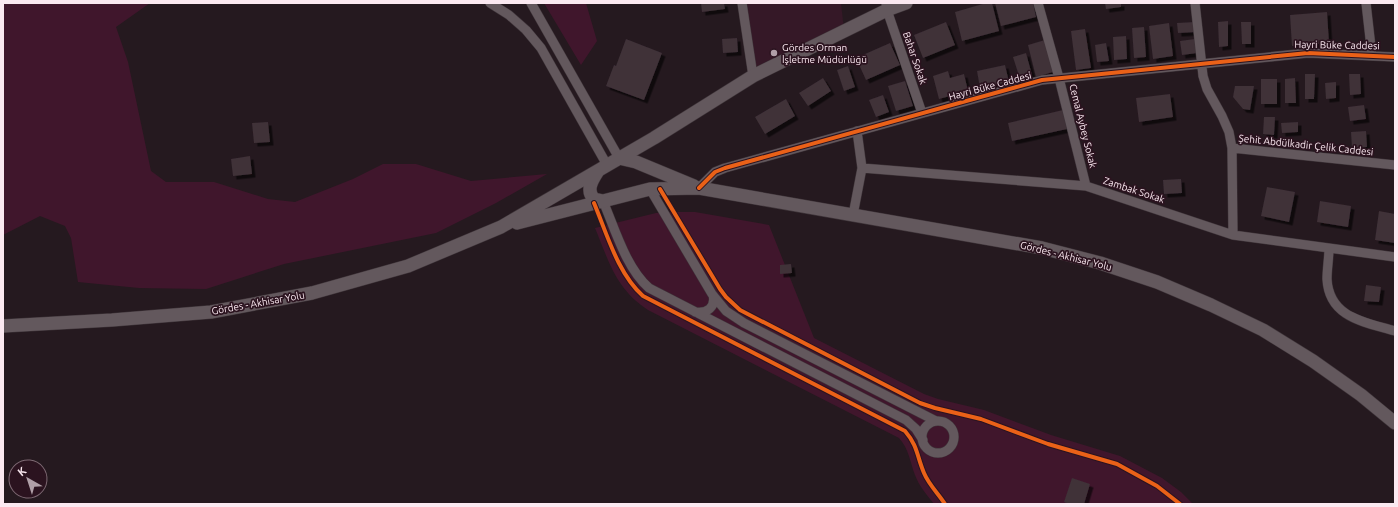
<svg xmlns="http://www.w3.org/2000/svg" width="1398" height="507" font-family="Ubuntu,sans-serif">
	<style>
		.built { fill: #351827 }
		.green { fill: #40162c }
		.building { fill: #3f3138; filter: url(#shadow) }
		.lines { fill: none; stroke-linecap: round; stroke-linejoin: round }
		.street-casing { stroke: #40363b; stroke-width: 10 }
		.secondary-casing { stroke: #40363b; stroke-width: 14 }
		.street { stroke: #63585d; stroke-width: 9 }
		.secondary { stroke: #63585d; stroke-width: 13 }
		.cycleway-casing { stroke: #2b131f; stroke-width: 6 }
		.cycleway { stroke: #ea6118; stroke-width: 4 }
		.poi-dot { fill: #b0a0a8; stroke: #2b131f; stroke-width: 1.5 }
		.labels { text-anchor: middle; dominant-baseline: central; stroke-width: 3.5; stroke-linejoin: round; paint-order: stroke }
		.street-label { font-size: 10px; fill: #fbe9f1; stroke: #2b131f }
		.poi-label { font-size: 10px; fill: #fbe9f1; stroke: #2b131f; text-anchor: start }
	</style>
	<defs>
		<filter id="shadow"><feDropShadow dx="3.5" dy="3.5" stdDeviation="0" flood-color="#0009"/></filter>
	</defs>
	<rect width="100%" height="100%" fill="#25191f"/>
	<!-- built -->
	<path class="built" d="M742 3H841L844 30 753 76Z"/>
	<!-- green -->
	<path class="green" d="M3 3H150L116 27 128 62 151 171 166 182H214L268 199 295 202 353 179 383 164H416L471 181 547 174 496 203 436 233 284 264 206 289 139 288 78 282 71 238 65 226 40 216 3 235Z
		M544 3H586L597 41 581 65Z
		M671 212H695L769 225 814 338 924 394 938 399 984 410 1051 435 1120 456 1162 478 1181 492 1193 504H934C927 495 919 486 915 475 910 462 909 449 899 438L648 310C616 289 609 262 595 228L656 213Z"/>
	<!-- building -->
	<path class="building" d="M701 3H724L725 9 702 12Z
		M986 3H992L999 31 962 41 955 12Z
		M995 3H1033L1036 17 1001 26Z
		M1105 3H1121V7L1106 9Z
		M1327 12 1329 43 1292 46 1290 15Z
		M1228 21V46L1219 47 1218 22Z
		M946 22 955 45 923 58 914 35Z
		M1195 22 1196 32 1178 33 1177 23Z
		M1241 22H1251V44H1242Z
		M1169 23 1173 56 1153 59 1149 26Z
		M1144 27 1146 57 1134 58 1132 28Z
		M1085 29 1091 68 1076 70 1071 31Z
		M1126 36 1127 59 1114 60 1113 37Z
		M737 38 738 52 723 53 722 39Z
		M626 39 662 53 644 100 606 86 614 65 616 66Z
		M1195 39 1197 53 1182 55 1180 41Z
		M1045 40 1053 72 1036 77 1028 45Z
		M890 43 900 65 866 80 856 58Z
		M1106 43 1109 61 1097 62 1095 45Z
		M1026 53 1032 75 1020 79 1013 57Z
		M1005 65 1009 82 980 88 977 71Z
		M848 66 855 87 844 91 837 70Z
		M948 71 950 78 964 74 968 91 939 99 933 76Z
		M1305 74H1315L1314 99H1305Z
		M1349 74H1360L1361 94 1350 95Z
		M823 78 831 91 808 106 799 93Z
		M1295 78 1296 103H1285V79Z
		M1261 79H1277V104H1261Z
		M905 81 913 106 896 111 888 86Z
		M1336 82V98L1326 99 1325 83Z
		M1235 86H1254L1250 110 1243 109 1233 97Z
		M1170 94 1173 117 1139 122 1136 98Z
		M883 95 889 112 876 117 869 100Z
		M786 99 795 116 765 134 755 117Z
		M1364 105 1366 119 1350 121 1348 107Z
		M1063 110 1067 129 1012 141 1008 123Z
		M1264 117H1275L1274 135 1263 134Z
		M268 122 270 142 254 143 252 123Z
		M1298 122V132L1282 133 1281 123Z
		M1366 131 1367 147 1352 148 1351 132Z
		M250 156 252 174 233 176 231 159Z
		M1181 179 1182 193 1164 194 1163 180Z
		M1267 187 1295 192 1289 222 1261 216Z
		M1320 201 1351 206 1348 227 1317 222Z
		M1379 211 1395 214V243L1375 240Z
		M791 264 792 273 780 274V265Z
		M1366 285 1381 287 1379 302 1364 301Z
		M1072 478 1090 484 1084 504H1069L1064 502Z"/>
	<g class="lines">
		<!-- street casing -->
		<g class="street-casing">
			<path id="street" d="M490 3 509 15 526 30 541 48 607 165
				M531 3 619 158
				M742 3 753 76
				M886 3 887 10 922 113
				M1038 3 1059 78 1086 186
				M1195 3 1203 76 1207 89 1222 116 1229 132 1232 148 1395 165
				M1366 3 1372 56
				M1232 148 1233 235
				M862 168 1086 186 1233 235 1395 257
				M699 188 715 172 725 168 1042 80 1308 53 1395 57
				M650 189 712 294 726 311 744 323 936 421
				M603 201C615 229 626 268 649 288L906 420 916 429 923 440
				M853 215 862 168 857 131
				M1329 248C1329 258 1327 269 1327 279 1329 318 1365 322 1395 331
				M695 312C707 314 716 307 713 295
				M922 437a16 16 0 1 1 32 0a16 16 0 1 1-32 0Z"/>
		</g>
		<!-- secondary casing -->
		<g class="secondary-casing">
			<path id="secondary" d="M619 158 636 162 694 186
				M598 171C593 179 585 190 594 199L603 201
				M517 223 650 189 699 188 1042 248 1100 263 1157 282 1211 305 1263 330 1313 361 1361 395 1395 423
				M3 326 112 320 211 312 312 293 408 266 501 227 654 138 753 76 887 10 906 3"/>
		</g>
		<!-- street -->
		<use href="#street" class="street"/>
		<!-- secondary -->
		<use href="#secondary" class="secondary"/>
		<!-- cycleway casing -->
		<g class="cycleway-casing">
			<path id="cycleway" d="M699 188 715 172 725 168 1042 80 1308 53 1395 57
				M660 189 720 289 726 297 740 310 920 403 935 408 981 419 1048 444 1117 464 1157 486 1180 504
				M594 203C607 234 618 274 643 296L905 431C918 446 917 457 924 473 929 485 938 493 945 504"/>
		</g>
		<!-- cycleway -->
		<use href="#cycleway" class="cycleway"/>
	</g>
	<!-- markers -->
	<circle class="poi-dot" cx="774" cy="53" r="4"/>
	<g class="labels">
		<!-- street labels -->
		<g class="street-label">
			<text transform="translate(1337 45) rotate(1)">Hayri Büke Caddesi</text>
			<text transform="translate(915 58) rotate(71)">Bahar Sokak</text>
			<text transform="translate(990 86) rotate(-15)">Hayri Büke Caddesi</text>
			<text transform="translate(1083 126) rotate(76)">Cemal Aybey Sokak</text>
			<text transform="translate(1306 145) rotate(6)">Şehit Abdülkadir Çelik Caddesi</text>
			<text transform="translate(1134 190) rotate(18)">Zambak Sokak</text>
			<text transform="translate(1066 256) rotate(14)">Gördes - Akhisar Yolu</text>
			<text transform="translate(258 303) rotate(-10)">Gördes - Akhisar Yolu</text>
		</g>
		<!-- poi labels -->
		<g class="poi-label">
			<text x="782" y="47">Gördes Orman<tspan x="782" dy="12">İşletme Müdürlüğü</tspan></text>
		</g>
	</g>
	<!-- border -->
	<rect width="1398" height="507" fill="none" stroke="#fbe9f1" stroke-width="8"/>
	<!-- north arrow -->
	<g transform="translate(28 479) rotate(321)"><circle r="19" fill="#2b131f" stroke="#7e6973"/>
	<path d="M0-3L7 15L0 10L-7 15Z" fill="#b0a0a8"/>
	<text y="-6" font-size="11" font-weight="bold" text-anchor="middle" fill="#fbe9f1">K</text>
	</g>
</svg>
